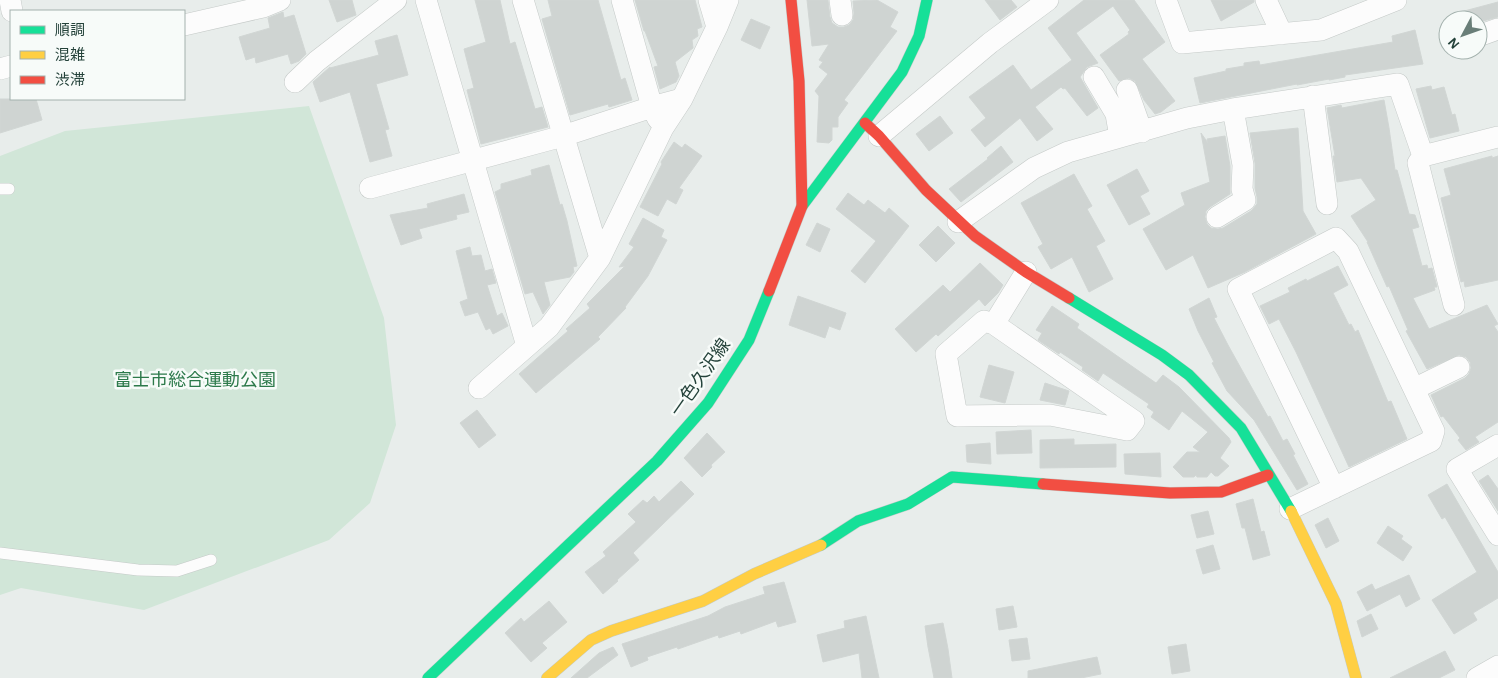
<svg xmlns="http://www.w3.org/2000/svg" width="1498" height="678" font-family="'Alegreya Sans','Noto Sans JP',sans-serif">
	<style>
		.green { fill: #d1e6d8 }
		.building { fill: #cfd4d2; stroke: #d1d6d4 }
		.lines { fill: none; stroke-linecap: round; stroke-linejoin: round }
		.lane-casing { stroke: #c5cac8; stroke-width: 12 }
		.street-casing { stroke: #c5cac8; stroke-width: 22 }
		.fast-casing { stroke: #c3cbc8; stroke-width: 12 }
		.slow-casing { stroke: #c3cbc8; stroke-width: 12 }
		.jam-casing { stroke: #c3cbc8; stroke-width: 12 }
		.lane { stroke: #fcfcfc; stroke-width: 11 }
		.street { stroke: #fcfcfc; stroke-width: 21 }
		.fast { stroke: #16e098; stroke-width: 11 }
		.slow { stroke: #ffcf43; stroke-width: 11 }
		.jam { stroke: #f24e42; stroke-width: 11 }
		.labels { text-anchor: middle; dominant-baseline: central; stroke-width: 5; stroke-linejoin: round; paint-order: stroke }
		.street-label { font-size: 18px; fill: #24423a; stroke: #f7fbf9 }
		.park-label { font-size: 18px; fill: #2d7a4b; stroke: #f7fbf9 }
	</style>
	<rect width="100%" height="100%" fill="#e8edeb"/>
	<!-- green -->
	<path class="green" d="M309 106 384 318 396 425 370 503 329 540 144 610 21 588 0 595V156L65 131Z"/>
	<!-- building -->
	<path class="building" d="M329 0H352L356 15 337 22Z
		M475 0H500L510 44 515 42 535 109 542 107 548 127 481 144 467 90 474 88 464 49 486 42Z
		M548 0H598L621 80 625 78 632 100 609 107 608 104 570 115 542 19 552 16Z
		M635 0H695L702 27 697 29 698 36 692 40 693 48 675 62 679 76 676 82 660 89 654 67 658 66 645 31H644Z
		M807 0H828L830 17 832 23 838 27H844L849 25 853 20 854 13 853 1 877 0 898 12 890 27 897 31 844 100 848 103 838 117V127H832V140L829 143 817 142 819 96 815 91 828 74 819 67 823 62 819 60 829 44 812 46Z
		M985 0H1011L1017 7 1000 20Z
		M1084 0H1134L1165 42 1142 59 1175 101 1161 112 1155 114 1144 100 1135 81 1129 78 1119 81 1100 55 1129 34 1128 32 1130 30 1113 6 1076 33 1098 63 1087 67 1080 77 1098 108 1087 116 1065 88 1063 89 1061 87 1035 107 1053 129 1037 141 1020 118 985 147 971 130 986 118 969 97 1013 65 1031 90 1072 60 1048 28Z
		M1211 0H1254V2L1221 21Z
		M1498 2V17L1483 21 1453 20V14Z
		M283 12 284 18 294 15 306 54 299 61 291 64 288 54 256 63 255 57 246 60 239 37 270 28 268 18Z
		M751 19 770 27 760 49 741 40Z
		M1415 30 1423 64 1345 75V77L1329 80V79L1297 85V84L1200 103 1194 78 1226 71V69L1244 66V63L1259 61 1260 65 1393 42 1392 36Z
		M397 35 408 75 376 84 389 129 385 130 392 156 370 162 350 92 320 102 313 82 330 67V68L379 55 375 41Z
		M1431 86 1432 90 1444 87 1452 115 1455 114 1459 131 1430 138 1416 89Z
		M0 99H36L42 120 0 133Z
		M1384 100 1389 128 1395 170H1397L1409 214 1415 215 1419 227 1412 229 1422 266 1427 265 1428 269 1432 268 1437 287H1434L1435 290 1413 298 1429 329 1487 305 1498 324 1494 326 1498 332V422L1475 437 1479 442 1466 450 1458 440 1460 438 1443 416 1441 417 1431 395 1465 378 1469 374 1471 368 1470 362 1466 357 1459 355 1427 369 1406 331 1408 330 1389 286 1387 287 1367 242H1368L1351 216 1376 200 1361 178 1337 182 1333 156H1335L1327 108 1341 105 1342 108Z
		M940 116 953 133 929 151 916 134Z
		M1298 128 1303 211 1316 234 1245 272 1208 288 1193 255 1166 270 1143 229 1185 205 1181 193 1210 182 1201 133 1208 143 1207 139 1225 136 1230 166V194L1210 207 1206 211 1205 217 1207 224 1211 228 1218 229 1223 228 1251 211 1257 204V197L1255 188V163L1250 133Z
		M674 142 682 148 685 144 702 156 679 188 683 190 676 204 667 199 658 216 640 207 662 164 661 162Z
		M1001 146 1013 162 961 202 949 189 988 159 987 158Z
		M1492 156V158L1498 156V280L1465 287 1464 281 1461 282 1441 198 1451 195 1444 169Z
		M549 165 560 205 562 204 567 221 577 266 573 267 574 272 570 277 544 282 550 305 543 314 533 292 525 294 495 192 501 189V184L532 175 531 170Z
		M1137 169 1149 191 1140 196 1150 214 1129 225 1107 185Z
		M1074 174 1092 206 1087 209 1105 241 1096 246 1113 279 1089 292 1072 257 1051 269 1038 247 1043 244 1021 203Z
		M848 193 864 205 868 200 885 213 889 208 909 226 865 283 851 271 876 241 836 209Z
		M464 194 469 212 456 215 457 219 419 229 422 238 401 245 390 215 428 208 427 204Z
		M643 218 664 230 661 237 667 240 648 276 625 307 626 308 598 337 600 339 536 393 519 374 568 331 566 329 590 308 587 304 625 266 619 267 634 247 629 244Z
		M817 223 830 229 820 252 806 245Z
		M938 226 955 243 936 262 919 245Z
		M470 247 472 256 481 255 485 271 492 269 496 283 487 285 497 316 502 313 508 326 493 334 490 328 486 330 478 312 465 316 460 302 468 299 456 251Z
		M980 263 1003 285 998 293 985 306 979 299 938 336 936 334 916 352 895 329 943 285 950 292Z
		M1338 266 1348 285 1333 293 1349 325 1351 324 1355 332 1358 330 1388 402 1391 401 1407 439 1349 467 1296 352 1279 319 1269 324 1260 306 1290 292 1288 288 1306 279 1307 281Z
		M798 296 846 313 840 330 829 326 825 338 789 325Z
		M1209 298 1217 317 1214 318 1228 345 1268 417 1270 416 1283 441 1287 439 1295 454 1293 455 1308 484 1297 490 1254 420 1227 391 1212 363 1214 362 1198 331 1189 309Z
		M1052 306 1079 324 1077 328 1156 383 1163 375 1179 387 1229 438 1231 442 1220 458 1229 466 1218 476H1215L1211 472 1207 477H1197L1196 475 1194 477H1183L1173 467 1187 452H1200L1193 447 1208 432 1182 411 1169 430 1151 417 1154 412 1147 407 1149 404 1103 373 1098 381 1082 370 1083 367 1060 352 1059 354 1038 340 1042 333 1036 330Z
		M989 365 1014 372 1005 403 980 397Z
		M1045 383 1069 391 1065 405 1040 400Z
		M477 410 496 435 479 448 460 423Z
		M1031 430 1032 453 997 454 996 432Z
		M707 433 725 452 711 465 712 467 702 477 684 458Z
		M1074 439V445L1116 444V467L1040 468V440Z
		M990 443 991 464 967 462 966 445Z
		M1160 453 1161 477 1125 474 1124 454Z
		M1488 475 1498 489V511L1479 481Z
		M681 481 694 494 633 553 639 560 617 580 618 581 603 594 585 572 606 556 603 552 636 522 628 514 643 500 647 503 654 496 659 502Z
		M1447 484 1498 572V598L1473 613 1477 620 1454 634 1432 600 1477 572 1445 517 1442 519 1428 495Z
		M1253 499 1261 532 1264 531 1270 555 1253 560 1245 528H1242L1236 504Z
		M1208 511 1214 534 1197 538 1191 515Z
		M1328 518 1339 541 1326 548 1315 525Z
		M1388 526 1403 536 1401 539 1412 547 1403 561 1377 543Z
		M1213 545 1220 569 1203 574 1196 550Z
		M1409 575 1420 599 1406 607 1400 594 1367 611 1357 592 1372 584 1375 590Z
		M784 582 796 622 778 627 776 621 741 634 740 631 719 638 718 635 678 649 677 647 647 657 648 660 631 667 622 644 708 616 725 607 765 594 763 587Z
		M549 601 567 622 542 643 547 648 531 662 505 633 521 618 524 622Z
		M1013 606 1017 627 999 630 996 609Z
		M1371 614 1378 629 1362 637 1357 621Z
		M866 616 879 678H862L859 653 823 662 817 635 845 628 844 621Z
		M943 623 948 649 952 678H934L928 647 925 626Z
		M1027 638 1030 659 1012 661 1009 640Z
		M1186 644 1190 671 1172 674 1168 647Z
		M613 647 618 655 587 678H571L599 653Z
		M1445 651 1455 670 1439 678H1390Z
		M1097 657 1101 674 1081 678H1028V671Z"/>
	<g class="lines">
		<!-- lane casing -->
		<g class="lane-casing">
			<path id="lane" d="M0 189H9
				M0 553 138 570 177 571 211 560"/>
		</g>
		<!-- street casing -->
		<g class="street-casing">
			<path id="street" d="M10 0 12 11
				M426 0 527 346
				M523 0 600 258
				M622 0 652 107 658 119
				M709 0 717 27
				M840 0 842 15
				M1166 0 1182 43 1321 30 1396 0
				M1266 0 1282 34
				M184 25 263 7 280 0
				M1478 36 1498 29
				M0 69 11 66
				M1094 77 1116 114 1120 137
				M295 82 317 61 396 0
				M1127 90 1142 132
				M1313 96 1327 204
				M879 136 990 43 1048 0
				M1423 156 1418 163 1454 305
				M370 188 563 136 652 107 682 99
				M1217 217 1245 200 1242 189 1243 165 1233 109
				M958 222 1034 168 1068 152 1187 118 1233 109 1398 84 1423 156 1498 137
				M994 324 1134 421 1127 430 1050 415 957 416 946 354 984 321 994 324 1026 272
				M479 388 549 327 600 258 663 128 682 99 717 27 728 0
				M1414 389 1459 367
				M1498 445 1457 469 1498 535
				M1290 509 1431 441 1434 431 1348 251 1336 238 1238 289 1334 488
				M1477 678 1498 666"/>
		</g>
		<!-- fast casing -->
		<g class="fast-casing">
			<path id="fast" d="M802 206 902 72 919 36 927 0
				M1069 298 1162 355 1189 375 1241 428 1291 511
				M821 545 858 521 908 504 952 477 1043 484
				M428 678 657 461 708 403 749 340 769 291"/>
		</g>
		<!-- slow casing -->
		<g class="slow-casing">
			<path id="slow" d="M1291 511 1336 604 1356 678
				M547 678 591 640 611 631 703 601 754 574 821 545"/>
		</g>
		<!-- jam casing -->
		<g class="jam-casing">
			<path id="jam" d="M865 123 879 136 926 190 975 236 1026 272 1069 298
				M769 291 802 206 799 81 791 0
				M1043 484 1170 493 1221 492 1268 475"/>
		</g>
		<!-- lane -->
		<use href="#lane" class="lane"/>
		<!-- street -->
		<use href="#street" class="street"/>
		<!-- fast -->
		<use href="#fast" class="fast"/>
		<!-- slow -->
		<use href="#slow" class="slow"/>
		<!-- jam -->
		<use href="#jam" class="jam"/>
	</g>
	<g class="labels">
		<!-- street labels -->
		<g class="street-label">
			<text transform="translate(701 378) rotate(-55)">一色久沢線</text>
		</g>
		<!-- park labels -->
		<g class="park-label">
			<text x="195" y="381">富士市総合運動公園</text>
		</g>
	</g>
	<!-- legend -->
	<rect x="10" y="10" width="175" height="90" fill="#f7fbf9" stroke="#a3b1ad"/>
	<rect x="20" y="26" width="25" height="8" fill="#16e098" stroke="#a3b1ad"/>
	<text x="55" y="35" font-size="15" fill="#24423a">順調</text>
	<rect x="20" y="51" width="25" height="8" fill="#ffcf43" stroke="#a3b1ad"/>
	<text x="55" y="60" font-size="15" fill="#24423a">混雑</text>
	<rect x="20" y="76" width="25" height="8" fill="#f24e42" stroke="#a3b1ad"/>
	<text x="55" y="85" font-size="15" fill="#24423a">渋滞</text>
	<!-- north arrow -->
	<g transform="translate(1463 35) rotate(229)"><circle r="24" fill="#f7fbf9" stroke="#a3b1ad"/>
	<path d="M0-4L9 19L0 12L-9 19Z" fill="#697e78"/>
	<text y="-8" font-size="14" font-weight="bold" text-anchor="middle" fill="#24423a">N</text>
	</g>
</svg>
